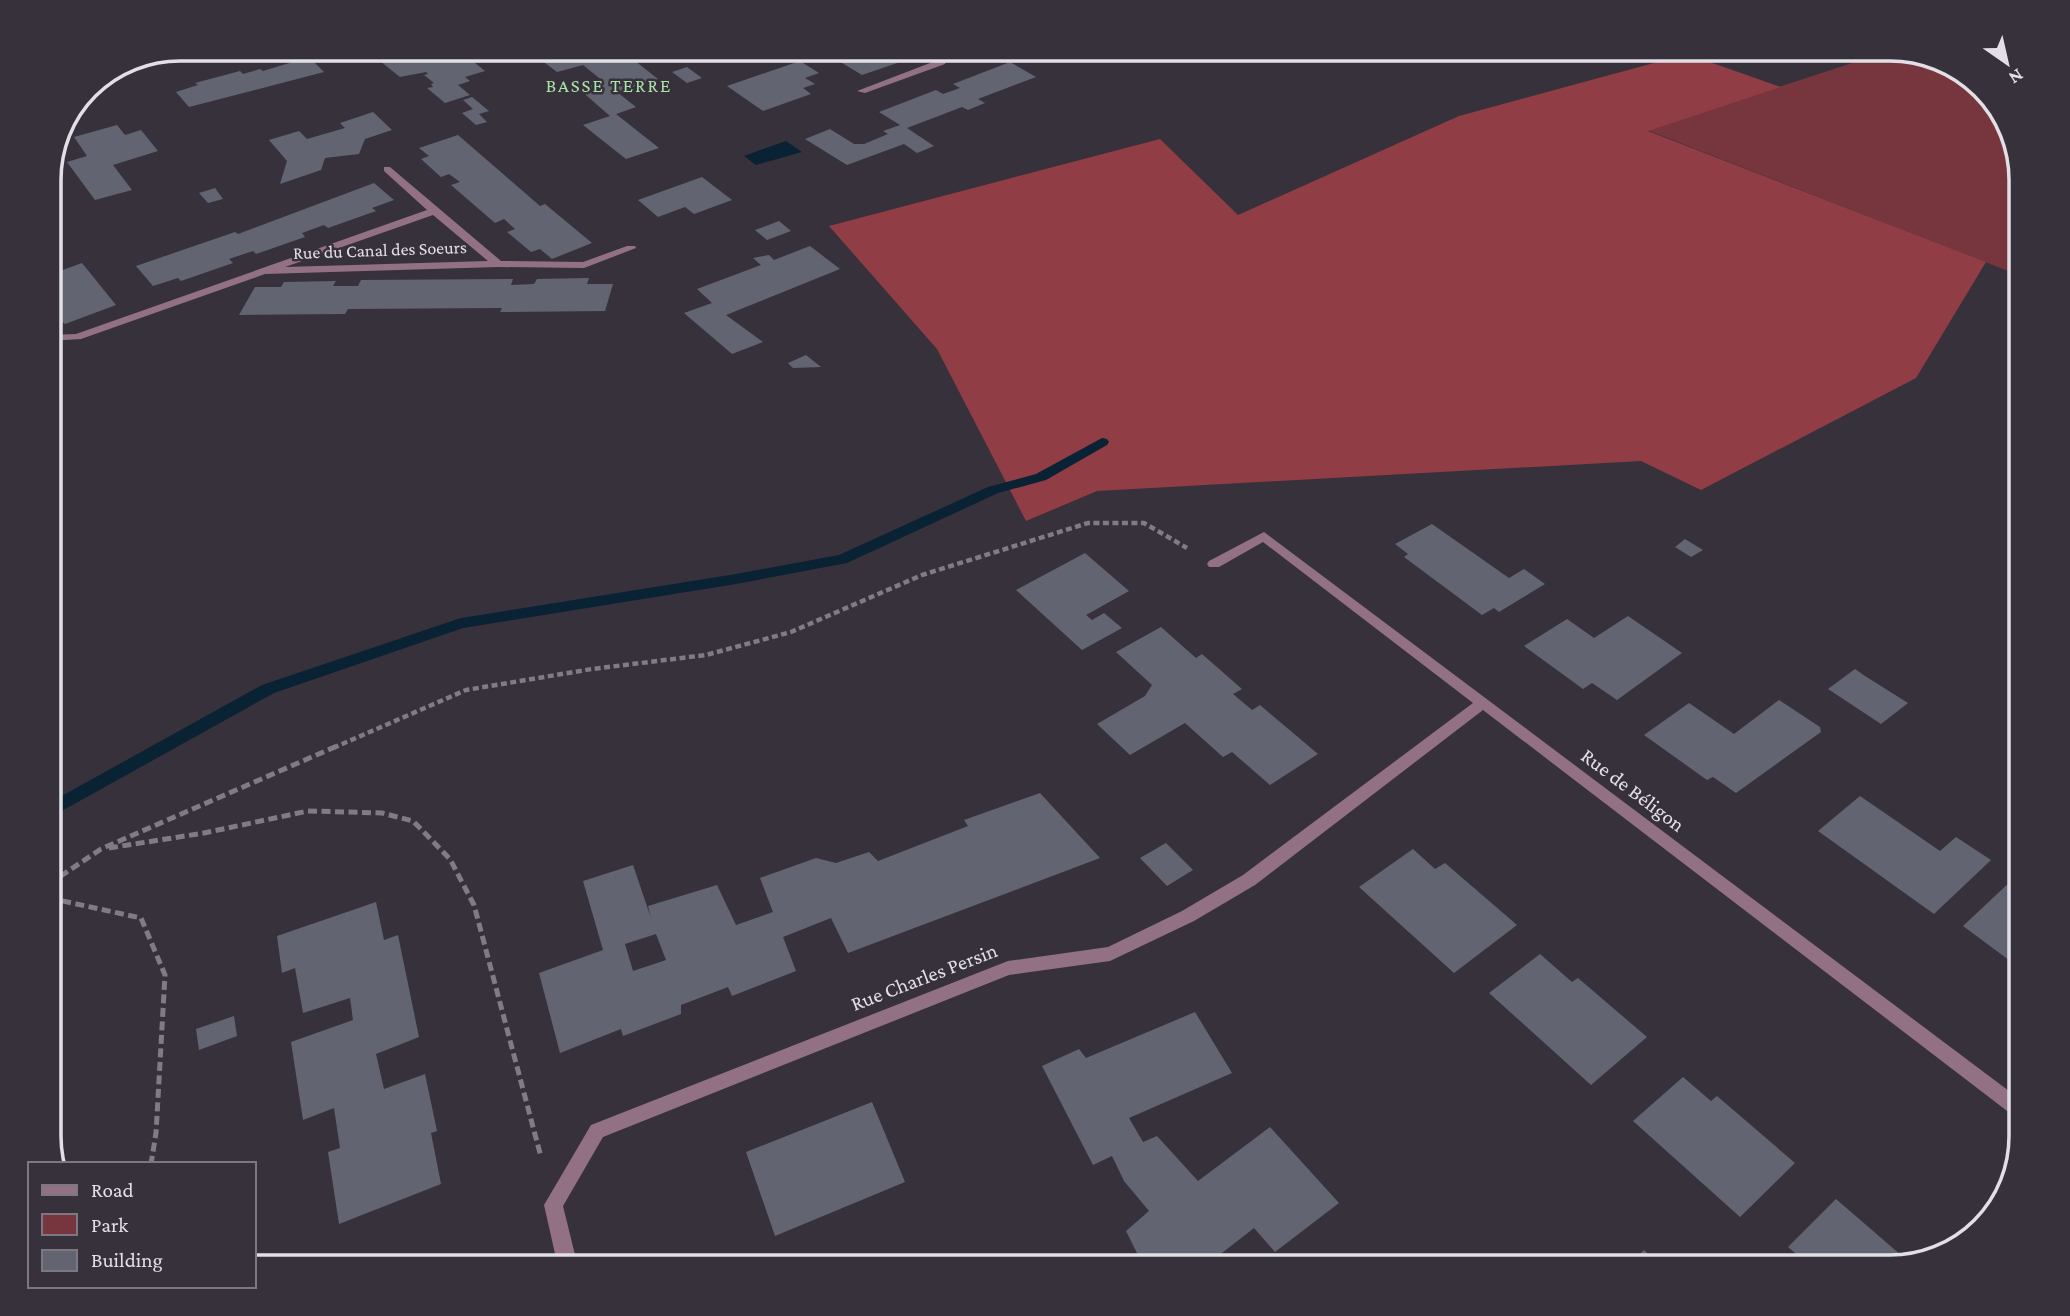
<svg xmlns="http://www.w3.org/2000/svg" width="2070" height="1316" font-family="'Crimson Pro',serif">
	<style>
		.green { fill: #77363d }
		.forest { fill: #913d46 }
		.water { fill: #092234 }
		.lines { fill: none; stroke-linecap: round; stroke-linejoin: round }
		.stream { fill: #092234; fill-rule: evenodd }
		.building { fill: #626571; fill-rule: evenodd }
		.path-far1 { stroke: #807b84; stroke-width: 4.5; stroke-dasharray: 6 3.5; stroke-linecap: butt }
		.path { stroke: #807b84; stroke-width: 5; stroke-dasharray: 9 4.5; stroke-linecap: butt }
		.minor { fill: #937185; fill-rule: evenodd }
		.tertiary { fill: #937185; fill-rule: evenodd }
		.labels { text-anchor: middle; dominant-baseline: central; stroke-width: 5; stroke-linejoin: round; paint-order: stroke }
		.far-street-label { font-size: 18px; fill: #e3dfe6; stroke: #37313c }
		.far-neighbourhood-label { font-size: 19px; letter-spacing: 2px; fill: #a9e3a8; stroke: #37313c }
		.street-label { font-size: 21px; fill: #e3dfe6; stroke: #37313c }
		.rim { fill: none; stroke: #e3dfe6; stroke-width: 3.5 }
	</style>
	<rect width="100%" height="100%" fill="#37313c"/>
	<!-- green -->
	<path class="green" d="M1892 50 1962 71 2004 115 2021 180V276L1647 130Z"/>
	<!-- forest -->
	<path class="forest" d="M1687 54 1781 87 1648 131 1986 262 1916 378 1701 490 1641 461 1097 491 1026 521 937 349 829 226 1160 139 1238 215 1459 116Z"/>
	<!-- water -->
	<path class="water" d="M786 141 802 152 756 165 744 156Z"/>
	<g class="lines">
		<!-- stream -->
		<path class="stream" d="M1102 438 1107 439 1109 442 1107 445 1046 480 998 493 847 563 736 584 463 628 274 693 49 818V803L262 685 461 618 736 574 839 555 988 487 1036 474Z"/>
	</g>
	<!-- building -->
	<path class="building" d="M365 49H458L485 71 465 77 470 81 458 85 470 95 445 103 427 88 433 87 431 84 434 83 424 75 428 74 426 72 400 77Z
		M534 49H563L576 59 620 49 658 79 617 92 636 107 616 114 659 148 626 159 583 125 610 116 579 89 604 82 583 65 557 72 537 57 542 55Z
		M819 49H892L909 59 862 75Z
		M309 57 324 72 189 107 176 92 198 85 195 83 240 71 243 74 260 69 263 71Z
		M800 61 819 73 805 78 815 84 803 88 811 94 763 111 727 86Z
		M1010 62 1036 77 978 99 985 103 968 110 962 107 907 128 934 146 917 153 904 144 847 165 805 139 830 129 854 144H864L888 134 883 131 900 125 879 112 936 90 943 94 960 88 953 84Z
		M687 67 702 78 687 83 672 72Z
		M472 97 489 111 479 114 487 122 476 125 462 113 473 109 463 100Z
		M373 112 392 130 365 139 359 154 325 158 321 170 280 184 287 161 269 140 299 131 307 139 345 128 340 123Z
		M117 125 125 135 141 130 158 151 113 165 132 190 95 200 67 162 87 156 74 137Z
		M458 135 540 206 545 204 592 243 552 259 540 249 531 252 507 232 515 229 504 219 495 223 451 185 460 182 449 174 441 177 421 159 429 156 419 148Z
		M702 177 732 200 694 214 685 207 658 217 638 200Z
		M374 183 394 200 372 208 376 211 328 228 324 225 302 233 305 237 256 254 253 251 229 259 233 263 181 281 178 278 153 286 136 266 235 232 238 234Z
		M215 188 223 199 208 203 199 193Z
		M779 221 791 231 767 240 755 230Z
		M810 246 840 269 726 315 763 342 732 354 684 313 712 303 697 289 761 265 753 258 769 255 774 260Z
		M82 263 116 305 65 324 57 318 56 313 49 316V275Z
		M589 278 587 284H613L605 311 500 312 502 308 348 309 345 314 239 315 255 287H281L284 282 336 281 333 286H358L361 280 513 279 511 285 534 284 537 279Z
		M806 355 821 367 793 368 788 363Z
		M1432 524 1509 578 1524 569 1545 584 1499 612 1494 608 1482 615 1404 557 1408 554 1395 544Z
		M1685 539 1703 550 1691 557 1675 547Z
		M1085 553 1129 591 1086 615 1092 620 1104 613 1122 628 1082 650 1016 590Z
		M1628 616 1682 653 1617 700 1592 683 1583 689 1524 646 1567 619 1594 638Z
		M1161 627 1196 658 1202 654 1242 689 1233 694 1252 710 1260 705 1318 754 1270 785 1232 752 1223 757 1185 723 1130 755 1097 724 1145 696 1152 685 1116 652Z
		M1855 669 1865 676 1908 703 1881 724 1828 689Z
		M1779 700 1820 727 1821 732 1736 793 1713 777 1707 780 1644 735 1689 703 1734 734Z
		M1040 793 1100 858 848 953 831 918 783 937 796 971 732 996 728 987 681 1005V1014L623 1036 621 1029 560 1053 539 973 603 950 583 881 633 865 651 918 648 906 717 885 736 925 773 912 760 878 816 858 836 863 869 852 878 861 968 826 964 820ZM656 934 666 960 633 971 625 944Z
		M1860 796 1940 851 1956 837 1991 860 1934 914 1818 831Z
		M1166 843 1193 870 1167 886 1140 858Z
		M1413 849 1435 869 1445 863 1517 925 1454 973 1359 887Z
		M2012 880 2021 886V969L1963 926Z
		M376 902 384 940 398 935 419 1037 376 1054 384 1089 425 1074 437 1131 431 1133 441 1184 339 1224 328 1152 340 1148 334 1108 303 1120 291 1042 353 1020 350 998 303 1013 295 968 282 973 277 936Z
		M1540 954 1572 982 1578 978 1647 1037 1591 1085 1489 993Z
		M1195 1012 1232 1073 1129 1118 1143 1142 1157 1136 1198 1181 1270 1127 1339 1203 1275 1252 1254 1228 1204 1267H1196L1191 1261 1178 1267H1144L1126 1231 1149 1211 1124 1181 1112 1156 1093 1165 1042 1066 1079 1049 1086 1058Z
		M234 1016 237 1036 199 1050 196 1029Z
		M1683 1077 1711 1101 1717 1096 1795 1163 1740 1217 1633 1121Z
		M872 1102 905 1182 775 1236 746 1152Z
		M1836 1199 1909 1262 1890 1267H1811L1788 1247Z
		M1644 1250 1661 1267H1626Z"/>
	<g class="lines">
		<!-- path-far1 -->
		<path class="path-far1" d="M333 748 466 690 592 669 706 655 791 632 922 575 1088 523H1144L1187 548"/>
		<!-- path -->
		<path class="path" d="M109 848 204 833 308 811 382 813 413 821 450 859 474 905 541 1157
			M49 884 101 849 337 746
			M49 898 141 918 165 975 156 1133 151 1164"/>
		<!-- minor -->
		<path class="minor" d="M942 49H950L945 64 865 93 857 91 938 60Z
			M384 167H390L501 261 583 262 627 246H635L636 248 584 268 498 267 265 274 81 339 49 341V335L76 334 427 210 384 171ZM433 215 488 261 285 267Z
			M1264 532 2021 1100V1119L2015 1117 1483 710 1255 885 1194 921 1110 961 1009 975 603 1137 563 1206 578 1267H558L544 1205 591 1125 1008 961 1108 947 1182 911 1243 875 1473 703 1263 542 1219 567H1209L1207 564 1209 561Z"/>
		<!-- tertiary -->
		<path class="tertiary" d="M196 49H210L96 82 107 75Z"/>
	</g>
	<g class="labels">
		<!-- far-street labels -->
		<g class="far-street-label">
			<text transform="translate(380 250) rotate(-2)">Rue du Canal des Soeurs</text>
		</g>
		<!-- far-neighbourhood labels -->
		<g class="far-neighbourhood-label">
			<text x="609" y="85">BASSE TERRE</text>
		</g>
		<!-- street labels -->
		<g class="street-label">
			<text transform="translate(1633 790) rotate(37)">Rue de Béligon</text>
			<text transform="translate(924 977) rotate(-21)">Rue Charles Persin</text>
		</g>
	</g>
	<!-- crop -->
	<path d="M0 0H2070V1316H0ZM180 61H1890A119 119 0 0 1 2009 180V1136A119 119 0 0 1 1890 1255H180A119 119 0 0 1 61 1136V180A119 119 0 0 1 180 61Z" fill="#37313c" fill-rule="evenodd"/>
	<path class="rim" d="M180 61H1890A119 119 0 0 1 2009 180V1136A119 119 0 0 1 1890 1255H180A119 119 0 0 1 61 1136V180A119 119 0 0 1 180 61Z"/>
	<!-- legend -->
	<rect x="28" y="1162" width="228" height="126" fill="#37313c" stroke="#7c7780" stroke-width="2"/>
	<rect x="42" y="1185" width="35" height="10" fill="#937185" stroke="#7c7780" stroke-width="2"/>
	<text x="91" y="1197" font-size="21" fill="#e3dfe6">Road</text>
	<rect x="42" y="1214" width="35" height="21" fill="#77363d" stroke="#7c7780" stroke-width="2"/>
	<text x="91" y="1232" font-size="21" fill="#e3dfe6">Park</text>
	<rect x="42" y="1250" width="35" height="21" fill="#626571" stroke="#7c7780" stroke-width="2"/>
	<text x="91" y="1267" font-size="21" fill="#e3dfe6">Building</text>
	<!-- north arrow -->
	<g transform="translate(2007 63) rotate(146)" stroke="#37313c" stroke-width="5" paint-order="stroke">
	<path d="M0-5L12 26L0 18L-12 26Z" fill="#e3dfe6"/>
	<text y="-10" font-size="19" font-weight="bold" text-anchor="middle" fill="#e3dfe6">N</text>
	</g>
</svg>
